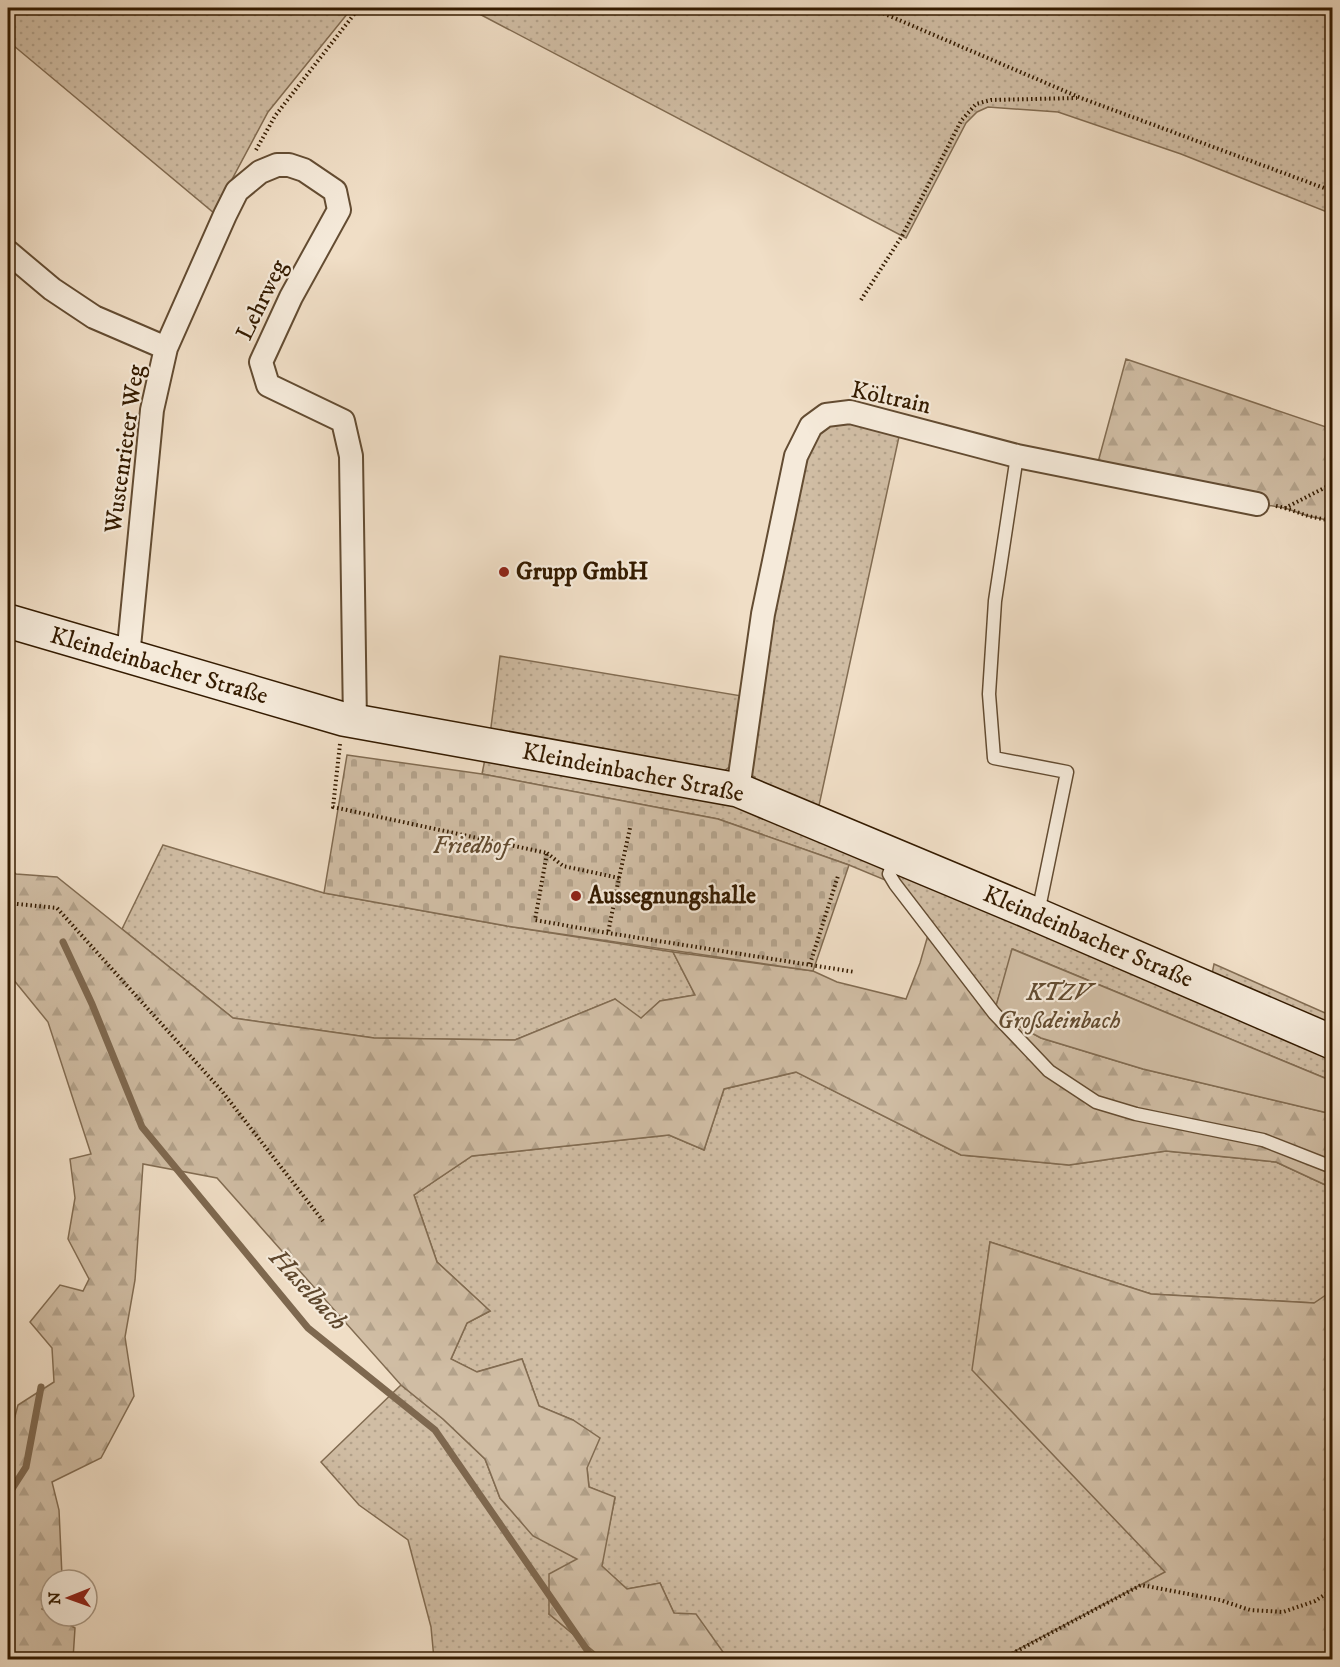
<svg xmlns="http://www.w3.org/2000/svg" width="1340" height="1667" font-family="'IM FELL DW Pica',serif">
	<style>
		.grass { fill: url(#grass-dots); stroke: #826c52; stroke-width: 1.5 }
		.forest { fill: url(#forest-firs); stroke: #826c52; stroke-width: 1.5 }
		.cemetery { fill: url(#cemetery-stones); stroke: #826c52; stroke-width: 1.5 }
		.garden { fill: #d0bda4; stroke: #826c52; stroke-width: 1.5 }
		.lines { fill: none; stroke-linecap: round; stroke-linejoin: round }
		.stream { stroke: #7e684f; stroke-width: 7 }
		.lane-casing { stroke: #634c32; stroke-width: 15 }
		.street-casing { stroke: #634c32; stroke-width: 26 }
		.secondary-casing { stroke: #341b00; stroke-width: 36 }
		.path { stroke: #341b00; stroke-width: 4; stroke-dasharray: 1.5 3; stroke-linecap: butt }
		.lane { stroke: #f5eada; stroke-width: 12 }
		.street { stroke: #f5eada; stroke-width: 22 }
		.secondary { stroke: #f5eada; stroke-width: 33 }
		.poi-dot { fill: #8f2418; stroke: #f5eada; stroke-width: 2 }
		.labels { text-anchor: middle; dominant-baseline: central; stroke-width: 4.5; stroke-linejoin: round; paint-order: stroke }
		.street-label { font-size: 24px; fill: #341b00; stroke: #f5eada }
		.poi-label { font-size: 24px; font-weight: bold; fill: #341b00; stroke: #f5eada; text-anchor: start }
		.park-label { font-size: 24px; font-style: italic; fill: #634c31; stroke: #f5eada }
		.water-label { font-size: 26px; font-style: italic; fill: #5f482e; stroke: #f5eada }
	</style>
	<defs>
		<pattern id="grass-dots" width="8" height="8" patternUnits="userSpaceOnUse" patternTransform="scale(1.5)"><rect width="8" height="8" fill="#d0bda4"/><path d="M2 2h.1M6 6h.1" fill="none" stroke="#b3a28b" stroke-width="1.8" stroke-linecap="round"/></pattern>
		<pattern id="forest-firs" width="22" height="20" patternUnits="userSpaceOnUse" patternTransform="scale(1.5)"><rect width="22" height="20" fill="#d0bda4"/><path d="M5 1l3.5 6h-7zM16 11l3.5 6h-7z" fill="#b3a28b"/></pattern>
		<pattern id="cemetery-stones" width="16" height="16" patternUnits="userSpaceOnUse" patternTransform="scale(1.5)"><rect width="16" height="16" fill="#d0bda4"/><path d="M2 7V4a2 2 0 0 1 4 0v3zM10 15v-3a2 2 0 0 1 4 0v3z" fill="#b3a28b"/></pattern>
	</defs>
	<rect width="100%" height="100%" fill="#f0dec6"/>
	<filter id="stains"><feTurbulence type="fractalNoise" baseFrequency=".00333" numOctaves="4"/><feColorMatrix values="0 0 0 0 .2 0 0 0 0 .09 0 0 0 0 .02 0 0 0 .5 -.17"/></filter>
	<radialGradient id="worn" r=".72"><stop offset=".6" stop-color="#630" stop-opacity="0"/><stop offset="1" stop-color="#630" stop-opacity=".3"/></radialGradient>
	<!-- grass -->
	<path class="grass" d="M8 8H352L268 112 214 213 8 41Z
		M468 8H1332V214L1181 154 1058 112 988 107 977 112 966 123 906 238Z
		M848 421 900 432 818 810 755 791V777L744 772 798 474 820 428Z
		M500 656 748 697 733 764 719 775 490 735Z
		M486 754 723 799 1332 1053V1081L1013 949 994 1013 895 884 849 865 718 819 482 774Z
		M163 845 324 893 507 926 673 952 695 995 660 1001 641 1019 615 999 515 1040 374 1038 233 1018 122 929Z
		M1214 964 1332 1016V1031L1211 979Z
		M797 1072 961 1155 1069 1165 1166 1151 1276 1162 1332 1188V1291L1315 1303 1151 1294 990 1242 973 1370 1166 1572 1000 1659H728L674 1613 660 1583 627 1589 601 1566 615 1498 589 1487 587 1468 573 1420 539 1406 522 1359 476 1372 451 1359 467 1323 490 1311 437 1262 414 1195 472 1156 669 1135 704 1150 724 1089Z
		M401 1385 443 1419 485 1459 500 1498 533 1535 578 1559 549 1614 603 1659H434L431 1627 408 1540 359 1505 321 1462Z"/>
	<!-- forest -->
	<path class="forest" d="M1126 359 1332 429V479L1329 481 1332 482V521L1308 516 1285 508 1094 477Z
		M8 866 16 874 57 877 233 1018 374 1038 515 1040 615 999 641 1018 660 1001 695 995 673 952 813 971 837 982 906 999 920 963 930 928 994 1013 1041 1038 1143 1069 1332 1114V1188L1276 1162 1166 1151 1069 1165 961 1155 796 1072 724 1089 704 1150 669 1135 472 1156 414 1195 437 1262 490 1311 467 1323 451 1359 477 1372 522 1359 539 1406 573 1420 600 1438 587 1468 589 1487 615 1497 602 1566 627 1589 660 1583 674 1613 696 1614 728 1659H603L549 1614V1574L577 1559 533 1536 500 1498 485 1459 443 1419 401 1385 217 1178 143 1164 135 1280 125 1337 134 1396 101 1458 52 1482 59 1510 62 1576 60 1580H51V1595L42 1609 75 1628 73 1659H8V1442L18 1405 54 1382 52 1348 30 1322 60 1285 83 1291 89 1279 68 1239 75 1198 70 1159 91 1154 48 1022 8 973Z
		M990 1242 1151 1294 1314 1303 1332 1291V1659H1000L1165 1572 972 1370Z"/>
	<!-- cemetery -->
	<path class="cemetery" d="M347 755 482 774 718 819 849 865 813 971 507 926 324 893Z"/>
	<!-- garden -->
	<path class="garden" d="M1012 949 1332 1081V1114L1143 1069 1041 1038 994 1013Z"/>
	<g class="lines">
		<!-- stream -->
		<path class="stream" d="M63 942 92 1004 142 1127 308 1328 435 1430 594 1660
			M8 1495 26 1467 41 1387"/>
		<!-- lane casing -->
		<g class="lane-casing">
			<path id="lane" d="M1017 456 995 601 989 694 994 758 1067 772 1038 913
				M895 857 889 874 895 884 994 1013 1049 1071 1096 1102 1136 1114 1263 1140 1332 1167"/>
		</g>
		<!-- street casing -->
		<g class="street-casing">
			<path id="street" d="M8 252 52 289 94 317 166 348
				M128 657 152 410 166 348 225 215 237 191 260 172 277 165H289L304 170 335 191 339 210 291 297 261 362 268 385 343 421 351 456 355 722
				M738 790 763 614 796 456 811 426 826 415 850 412 1017 456 1257 504"/>
		</g>
		<!-- secondary casing -->
		<g class="secondary-casing">
			<path id="secondary" d="M8 621 343 719 738 790 1037 915 1332 1042"/>
		</g>
		<!-- path -->
		<path class="path" d="M871 8 1081 98 1332 191
			M256 150 275 116 359 8
			M861 300 902 236 961 121 976 104 991 100 1077 98
			M1276 506 1285 508 1332 484
			M1285 508 1308 516 1332 521
			M340 744 333 807 547 853 535 920 608 933 855 972
			M547 853 563 866 619 878 608 933
			M619 878 630 828
			M8 903 57 908 221 1090 323 1221
			M810 964 838 876
			M1000 1660 1141 1585 1220 1600 1250 1610 1283 1612 1315 1601 1332 1590"/>
		<!-- lane -->
		<use href="#lane" class="lane"/>
		<!-- street -->
		<use href="#street" class="street"/>
		<!-- secondary -->
		<use href="#secondary" class="secondary"/>
	</g>
	<!-- markers -->
	<g class="poi-dot">
		<circle cx="504" cy="572" r="6"/>
		<circle cx="576" cy="896" r="6"/>
	</g>
	<g class="labels">
		<!-- street labels -->
		<g class="street-label">
			<text transform="translate(262 300) rotate(-64)">Lehrweg</text>
			<text transform="translate(891 398) rotate(12)">Költrain</text>
			<text transform="translate(125 449) rotate(-82)">Wustenrieter Weg</text>
			<text transform="translate(159 666) rotate(16)">Kleindeinbacher Straße</text>
			<text transform="translate(633 773) rotate(11)">Kleindeinbacher Straße</text>
			<text transform="translate(1088 937) rotate(23)">Kleindeinbacher Straße</text>
		</g>
		<!-- poi labels -->
		<g class="poi-label">
			<text x="516" y="572">Grupp GmbH</text>
			<text x="588" y="896">Aussegnungshalle</text>
		</g>
		<!-- park labels -->
		<g class="park-label">
			<text x="471" y="846">Friedhof</text>
			<text x="1059" y="993">KTZV<tspan x="1059" dy="28">Großdeinbach</tspan></text>
		</g>
		<!-- water labels -->
		<g class="water-label">
			<text transform="translate(308 1290) rotate(47)">Haselbach</text>
		</g>
	</g>
	<!-- margin -->
	<rect width="1340" height="1667" fill="none" stroke="#f0dec6" stroke-width="30"/>
	<rect x="9" y="9" width="1322" height="1649" fill="none" stroke="#341b00" stroke-width="3"/>
	<rect x="15" y="15" width="1310" height="1637" fill="none" stroke="#341b00" stroke-width="1.5"/>
	<!-- north arrow -->
	<g transform="translate(69 1598) rotate(269)"><circle r="28" fill="#f5eada" stroke="#a89783" stroke-width="1.5"/>
	<path d="M0-4.5L10 22L0 15L-10 22Z" fill="#8f2418"/>
	<text y="-9" font-size="16" font-weight="bold" text-anchor="middle" fill="#341b00">N</text>
	</g>
	<rect width="100%" height="100%" filter="url(#stains)"/>
	<rect width="100%" height="100%" fill="url(#worn)"/>
</svg>
